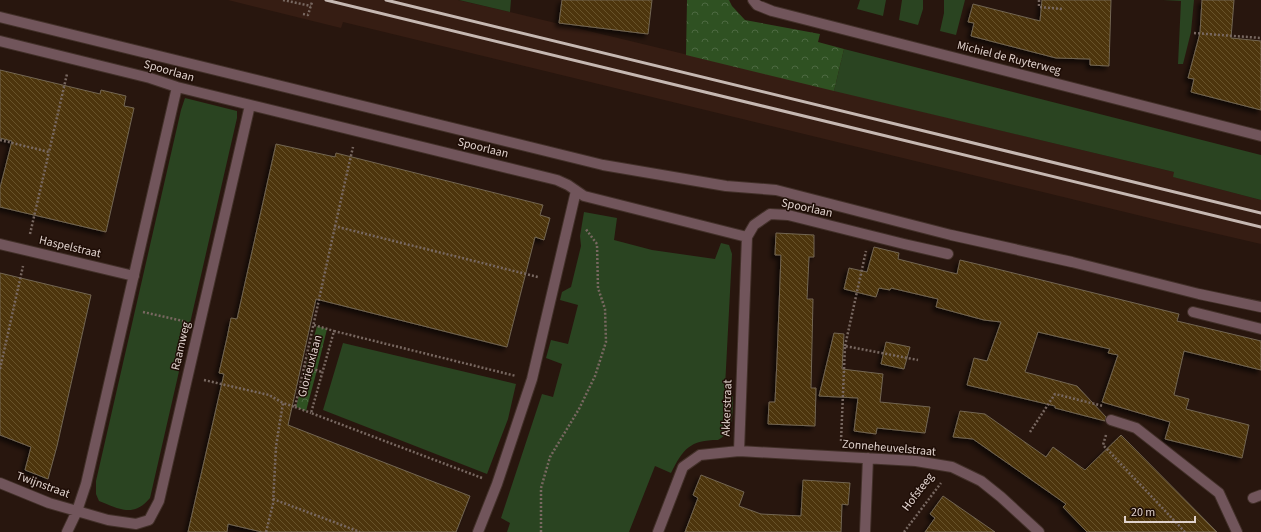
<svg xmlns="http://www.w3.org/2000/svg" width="1261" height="532" font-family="'Source Sans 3',sans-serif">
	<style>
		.built { fill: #361d13 }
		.green { fill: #2a4421 }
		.forest { fill: url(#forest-crowns) }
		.building { fill: url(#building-back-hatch); stroke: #726552; filter: url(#shadow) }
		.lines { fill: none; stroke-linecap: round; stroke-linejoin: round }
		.service-casing { stroke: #423029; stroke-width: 12 }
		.minor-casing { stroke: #423029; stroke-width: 12 }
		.path { stroke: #786861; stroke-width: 2.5; stroke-dasharray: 2 2; stroke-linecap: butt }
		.service { stroke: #71555b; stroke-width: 10 }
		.minor { stroke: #71555b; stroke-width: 10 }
		.rail { stroke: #c6b8b2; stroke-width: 3 }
		.labels { text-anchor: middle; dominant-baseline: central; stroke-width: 3; stroke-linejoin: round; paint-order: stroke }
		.street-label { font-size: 12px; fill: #e0d2cd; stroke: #1e0d06 }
	</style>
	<defs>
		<pattern id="forest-crowns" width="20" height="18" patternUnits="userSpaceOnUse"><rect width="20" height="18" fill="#2f5122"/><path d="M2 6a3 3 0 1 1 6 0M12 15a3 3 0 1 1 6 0" fill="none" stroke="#4d6941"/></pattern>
		<pattern id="building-back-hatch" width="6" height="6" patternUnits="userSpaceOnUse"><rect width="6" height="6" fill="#4e360a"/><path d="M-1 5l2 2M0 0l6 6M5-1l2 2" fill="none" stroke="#67522c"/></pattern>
		<filter id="shadow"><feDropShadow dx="-3.5" dy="3.5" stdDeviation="2" flood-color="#0009"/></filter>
	</defs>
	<rect width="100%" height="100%" fill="#28160e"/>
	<!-- built -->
	<path class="built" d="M228 0H458L510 12 1174 172V177L1261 200V244L1162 221 343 22 341 28Z"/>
	<!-- green -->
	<path class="green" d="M459 0H511L510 12Z
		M860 0H886L883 16 857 9Z
		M902 0H923V9L918 25 899 20Z
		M944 0H965L956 35 940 31 944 13Z
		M1163 0H1194L1191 32 1183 64H1178L1181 1Z
		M844 49 1261 155V200L1173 177 1174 172 834 91Z
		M185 98 237 111V118L150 498C133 518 120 509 99 501L96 494V481L181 110Z
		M584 212 617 218 614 240 652 250 715 259 721 243 729 245 732 254 725 387 733 397C732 413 735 431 718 440 690 440 683 449 671 473L655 466 629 532H507L510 523 501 518 542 394 553 397 562 364 546 358 551 340 568 344 578 305 560 300 562 292 571 287 581 246 580 236Z
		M343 343 516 384 508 419 487 474 323 410Z"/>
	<!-- forest -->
	<path class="forest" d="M687 0H729L732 6 745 20 820 34 818 42 844 49 834 91 686 55Z
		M317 326 327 329 317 370 306 366Z
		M306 367 317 370 306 411 296 407Z"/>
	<!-- building -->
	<path class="building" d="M562 0H652L648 34 559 23Z
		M1042 0H1111L1109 66 1090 65V59L1056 58 971 36 974 23 968 22 973 4 1040 21Z
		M1202 0H1234L1231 38 1261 41V110L1191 92 1194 79 1188 78 1200 33Z
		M0 70 100 94 101 90 126 96 124 106 134 108 106 232 0 207V188L12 141 0 138Z
		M276 144 335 157 336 153 543 205 540 215 550 218 544 240 535 237 507 347 316 299 288 425 470 496 456 532H262L228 524 227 532H188L224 374 219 373 227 338 231 318 237 319Z
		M776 233 814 235V257H809L807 299H813L811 388H816L815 426 768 424 769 402H775L777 360 781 255H775Z
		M874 247 899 253 898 259 957 274 960 260 981 265 1179 314 1177 321 1261 341V370L1184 351 1174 395 1189 399 1186 409 1249 425 1242 458 1165 439 1170 422 1102 402 1118 355 1108 353 1110 349 1038 332 1025 372 1077 386 1106 417 1105 421 1055 408V406L967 385 974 358 987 361 1001 322 984 320 936 307 938 299 891 288 890 290 879 288 876 297 844 289 849 268 867 272Z
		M0 273 91 295 57 446 48 479 25 470 31 447 0 435Z
		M834 333 844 334 842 369 883 374 880 402 930 407 925 433 877 428 876 434 854 431 858 398 819 396Z
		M886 342 910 347 904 369 881 364Z
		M960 411 985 414 1046 457 1053 447 1085 470 1121 435 1217 532H1087L1063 507 1066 504 973 439 953 437Z
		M701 475 744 492 739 506 761 514 801 516 803 480 850 483 848 505 842 504 841 532H685L698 498 693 495Z
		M943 496 995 532H925L935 518 930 514Z"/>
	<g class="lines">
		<!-- service casing -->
		<g class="service-casing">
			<path id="service" d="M0 17 603 165 726 186 776 190 951 235 1072 262 1199 294 1261 307
				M1111 420 1136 428 1219 493 1237 532"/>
		</g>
		<!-- minor casing -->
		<g class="minor-casing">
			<path id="minor" d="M753 0 757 5 772 11 1261 136
				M0 41 150 78 177 87 557 180 568 185 584 196 747 237
				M747 237 754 225 770 214 788 215 904 244 948 254
				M0 244 134 276
				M1193 312 1261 329
				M739 451 916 461 952 467 981 481 1001 497 1039 532
				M0 483 49 503 108 520 136 524 149 520 159 501 250 105
				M1253 498 1261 495
				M67 532 77 511 86 484 177 87
				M478 532 497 484 532 379 576 191
				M658 532 683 467 700 455 739 451 747 237
				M865 532 868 458"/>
		</g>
		<!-- path -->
		<path class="path" d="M283 0 311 6
			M1039 0V7L1063 9
			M303 14 308 15 312 2
			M1194 33 1261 38
			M0 140 49 152 67 74
			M334 226 538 277
			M30 234 49 152
			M143 312 183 321
			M314 325 334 331
			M845 346 866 251
			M304 366 322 372
			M0 369 23 266
			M204 380 269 395 283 403
			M295 407 311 413
			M1030 432 1055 394 1103 406
			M1106 435 1103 445 1185 532
			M841 441 845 346 918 360
			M482 478 311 413 334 331 516 376
			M273 499 360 532
			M266 532 273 504 276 446 283 403 295 407C315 320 333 233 353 147
			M541 532V488L550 457 579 409 595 376 606 342 605 309 598 288 597 244 585 228
			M904 532 941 483"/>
		<!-- service -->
		<use href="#service" class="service"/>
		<!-- minor -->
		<use href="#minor" class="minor"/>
		<!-- rail -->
		<path class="rail" d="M326 0 1261 227
			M386 0 1261 213"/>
	</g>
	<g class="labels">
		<!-- street labels -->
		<g class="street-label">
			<text transform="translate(1009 58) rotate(14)">Michiel de Ruyterweg</text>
			<text transform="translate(169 71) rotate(16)">Spoorlaan</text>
			<text transform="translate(483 148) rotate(14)">Spoorlaan</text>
			<text transform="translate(807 208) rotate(12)">Spoorlaan</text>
			<text transform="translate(70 247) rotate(13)">Haspelstraat</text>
			<text transform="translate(181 346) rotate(-77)">Raamweg</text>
			<text transform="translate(310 366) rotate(-75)">Glorieuxlaan</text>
			<text transform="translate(727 408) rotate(-88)">Akkerstraat</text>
			<text transform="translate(889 448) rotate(5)">Zonneheuvelstraat</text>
			<text transform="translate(43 485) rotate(20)">Twijnstraat</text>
			<text transform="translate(918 492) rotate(-53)">Hofsteeg</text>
		</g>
	</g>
	<!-- scale -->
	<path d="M1125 516v6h70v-6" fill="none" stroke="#e0d2cd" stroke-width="2"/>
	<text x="1131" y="516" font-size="12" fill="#e0d2cd" stroke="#1e0d06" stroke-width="3" paint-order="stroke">20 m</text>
</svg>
